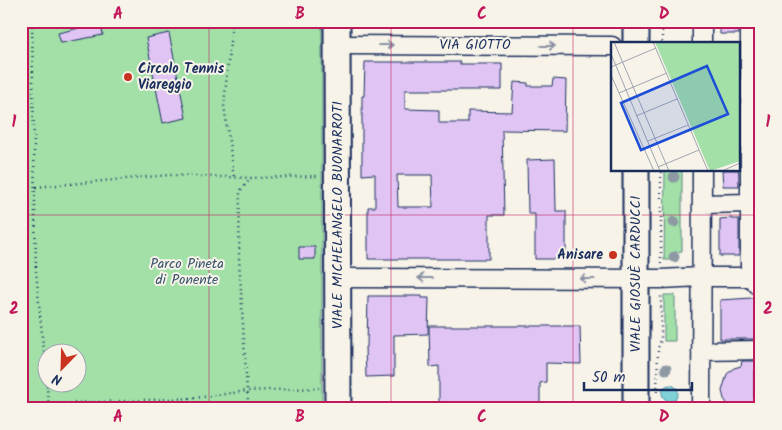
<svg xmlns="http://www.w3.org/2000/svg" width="782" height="430" font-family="Kalam,sans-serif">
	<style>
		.green { fill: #a2e0a8; stroke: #5e8883; fill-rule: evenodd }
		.water { fill: #7fd1d7; stroke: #5790a7 }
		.building { fill: #e0c5f4; stroke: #1b2f5e; fill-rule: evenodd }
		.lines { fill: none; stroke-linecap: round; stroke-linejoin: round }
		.street-casing { stroke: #1b2f5e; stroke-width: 21 }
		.secondary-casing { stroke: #1b2f5e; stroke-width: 29 }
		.path { stroke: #1b2f5e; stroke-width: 2.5; stroke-dasharray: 1 4; stroke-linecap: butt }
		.street { stroke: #f7f3e8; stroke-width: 18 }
		.secondary { stroke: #f7f3e8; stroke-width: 25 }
		.tree { fill: #8d9aa4 }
		.oneway { stroke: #8991a3 }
		.grid { fill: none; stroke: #c2185b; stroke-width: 1; stroke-opacity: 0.55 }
		.poi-dot { fill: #c8321e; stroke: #f7f3e8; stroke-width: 2 }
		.labels { text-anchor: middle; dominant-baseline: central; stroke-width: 4; stroke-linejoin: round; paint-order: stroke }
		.street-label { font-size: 14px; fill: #1b2f5e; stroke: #f7f3e8 }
		.poi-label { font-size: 14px; font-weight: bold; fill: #1b2f5e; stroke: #f7f3e8; text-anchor: start }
		.park-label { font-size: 14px; fill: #36526d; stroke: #f7f3e8 }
		.inset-road { fill: none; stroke: #9fa5b1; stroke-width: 1 }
		.view { fill: #1d4ed8; fill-opacity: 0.15; stroke: #1d4ed8; stroke-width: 2.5 }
		.inset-edge { fill: none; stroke: #1b2f5e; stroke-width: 2.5 }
		.neatline { fill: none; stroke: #c2185b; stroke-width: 2 }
		.grid-label { font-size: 16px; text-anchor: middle; font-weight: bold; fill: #c2185b }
	</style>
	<rect width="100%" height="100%" fill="#f7f3e8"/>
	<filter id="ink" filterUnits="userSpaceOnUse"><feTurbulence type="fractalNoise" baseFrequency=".02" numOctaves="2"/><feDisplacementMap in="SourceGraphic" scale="10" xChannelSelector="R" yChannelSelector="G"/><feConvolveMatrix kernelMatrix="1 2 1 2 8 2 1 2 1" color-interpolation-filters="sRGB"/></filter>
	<g filter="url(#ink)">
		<!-- green -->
		<path class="green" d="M21 21H322V409H21ZM48 352H78V382H48Z
			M665 170H682V251L675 252V260H664Z
			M664 295H675V341H664Z"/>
		<!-- water -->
		<path class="water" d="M662 393a8 8 0 1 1 16 0a8 8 0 1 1-16 0Z"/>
		<!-- building -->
		<path class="building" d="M720 21H739V34H720Z
			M101 23 103 35 61 43 58 33Z
			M169 33 186 118 163 123 146 38Z
			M365 62H460V64H502V90H405V109L439 110V123H468V111L512 112 514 82 528 83V86H552L553 79 566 80 565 131 502 130 504 215H489V259H368V207H375V174L362 175V96H364ZM397 175H432L433 207H398Z
			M738 139 739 186H723L722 170H738Z
			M555 159 556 211H566V259H535V214H528L527 160Z
			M732 218V219H739V256H720V219Z
			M299 247H315V259H299Z
			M368 296H422V298H429L428 334 394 335V376L366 377 365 347H367Z
			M752 298 761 299V339H720V300Z
			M429 326H580L581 364 546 363V382L540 383V409L439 406V366L430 367Z
			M742 361H761V372L754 371V409H731L724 399 722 391 727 374 734 368 741 366Z"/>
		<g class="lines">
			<!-- street casing -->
			<g class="street-casing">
				<path id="street" d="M750 21V277L761 288
					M702 44V21
					M337 45 612 46
					M702 204 750 203
					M338 278 661 279 701 277H750
					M701 351 761 350
					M701 409 702 170"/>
			</g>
			<!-- secondary casing -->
			<g class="secondary-casing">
				<path id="secondary" d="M337 21 338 409
					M636 21V44
					M636 170V409"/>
			</g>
			<!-- path -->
			<path class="path" d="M32 21 36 271 49 409
				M232 21 224 105 234 178
				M662 21V44
				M36 187 169 175 251 178 319 176
				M661 263V170
				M657 392 658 348 661 340V293
				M49 404 195 398 247 391 319 388
				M249 409 247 391 239 257 240 191 251 178"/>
			<!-- street -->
			<use href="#street" class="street"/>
			<!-- secondary -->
			<use href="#secondary" class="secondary"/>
		</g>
		<!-- trees -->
		<g class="tree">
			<circle cx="674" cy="177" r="5.5"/>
			<circle cx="674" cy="222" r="5.5"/>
			<circle cx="674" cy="257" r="5.5"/>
			<circle cx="666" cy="369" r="5.5"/>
		</g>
		<!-- one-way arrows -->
		<defs><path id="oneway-shaft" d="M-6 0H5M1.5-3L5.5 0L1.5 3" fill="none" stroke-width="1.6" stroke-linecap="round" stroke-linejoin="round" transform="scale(1.25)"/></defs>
		<g class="oneway">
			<use href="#oneway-shaft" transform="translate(386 45)"/>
			<use href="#oneway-shaft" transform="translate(548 46)"/>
			<use href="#oneway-shaft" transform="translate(425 278) rotate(-180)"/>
			<use href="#oneway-shaft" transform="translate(587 279) rotate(-180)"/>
		</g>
	</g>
	<!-- grid -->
	<path class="grid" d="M209 21V409M391 21V409M573 21V409M21 215H761"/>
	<!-- markers -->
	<g class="poi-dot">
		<circle cx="128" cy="77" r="5"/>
		<circle cx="613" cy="255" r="5"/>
	</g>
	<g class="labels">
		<!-- street labels -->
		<g class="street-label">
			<text x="475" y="45">VIA GIOTTO</text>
			<text transform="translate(338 215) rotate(-90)">VIALE MICHELANGELO BUONARROTI</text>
			<text transform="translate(636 274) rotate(-90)">VIALE GIOSUÈ CARDUCCI</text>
		</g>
		<!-- poi labels -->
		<g class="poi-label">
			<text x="138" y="69">Circolo Tennis<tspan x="138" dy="16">Viareggio</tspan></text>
			<text x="603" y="255" text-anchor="end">Anisare</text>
		</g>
		<!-- park labels -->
		<g class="park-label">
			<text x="187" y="264">Parco Pineta<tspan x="187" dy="16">di Ponente</tspan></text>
		</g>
	</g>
	<!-- overview -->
	<g transform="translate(611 42)">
		<rect width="129" height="129" fill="#f7f3e8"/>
		<path d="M44 0H129V119L99 129Z" fill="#a2e0a8"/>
		<path class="inset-road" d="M3 0 58 129M42 0 97 129M0 12 49 129M0 25 45 6M0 33 43 129M8 51 56 31M25 74 66 57M37 99 77 83M47 125 88 108M111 129 129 121"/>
		<path class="view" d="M96 24 117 72 30 108 10 61Z"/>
		<rect width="129" height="129" class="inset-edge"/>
	</g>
	<!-- margin -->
	<rect width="782" height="430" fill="none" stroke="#f7f3e8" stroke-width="55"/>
	<!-- north arrow -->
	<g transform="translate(62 368) rotate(203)"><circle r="24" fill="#f7f3e8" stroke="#9fa5b1"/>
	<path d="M0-4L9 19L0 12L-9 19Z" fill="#c8321e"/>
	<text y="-8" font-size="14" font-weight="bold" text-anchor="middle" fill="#1b2f5e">N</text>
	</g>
	<!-- scale -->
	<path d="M584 382v8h108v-8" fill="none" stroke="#1b2f5e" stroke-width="2.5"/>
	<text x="592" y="382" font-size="15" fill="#1b2f5e" stroke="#f7f3e8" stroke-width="4" paint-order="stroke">50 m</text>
	<rect x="28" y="28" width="726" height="374" class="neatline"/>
	<g class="grid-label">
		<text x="118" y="19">A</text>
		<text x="300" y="19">B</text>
		<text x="482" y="19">C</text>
		<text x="664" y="19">D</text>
		<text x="14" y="127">1</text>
		<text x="768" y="127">1</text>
		<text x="14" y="314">2</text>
		<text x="768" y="314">2</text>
		<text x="118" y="422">A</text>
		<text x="300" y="422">B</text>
		<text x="482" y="422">C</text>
		<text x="664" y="422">D</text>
	</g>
</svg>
